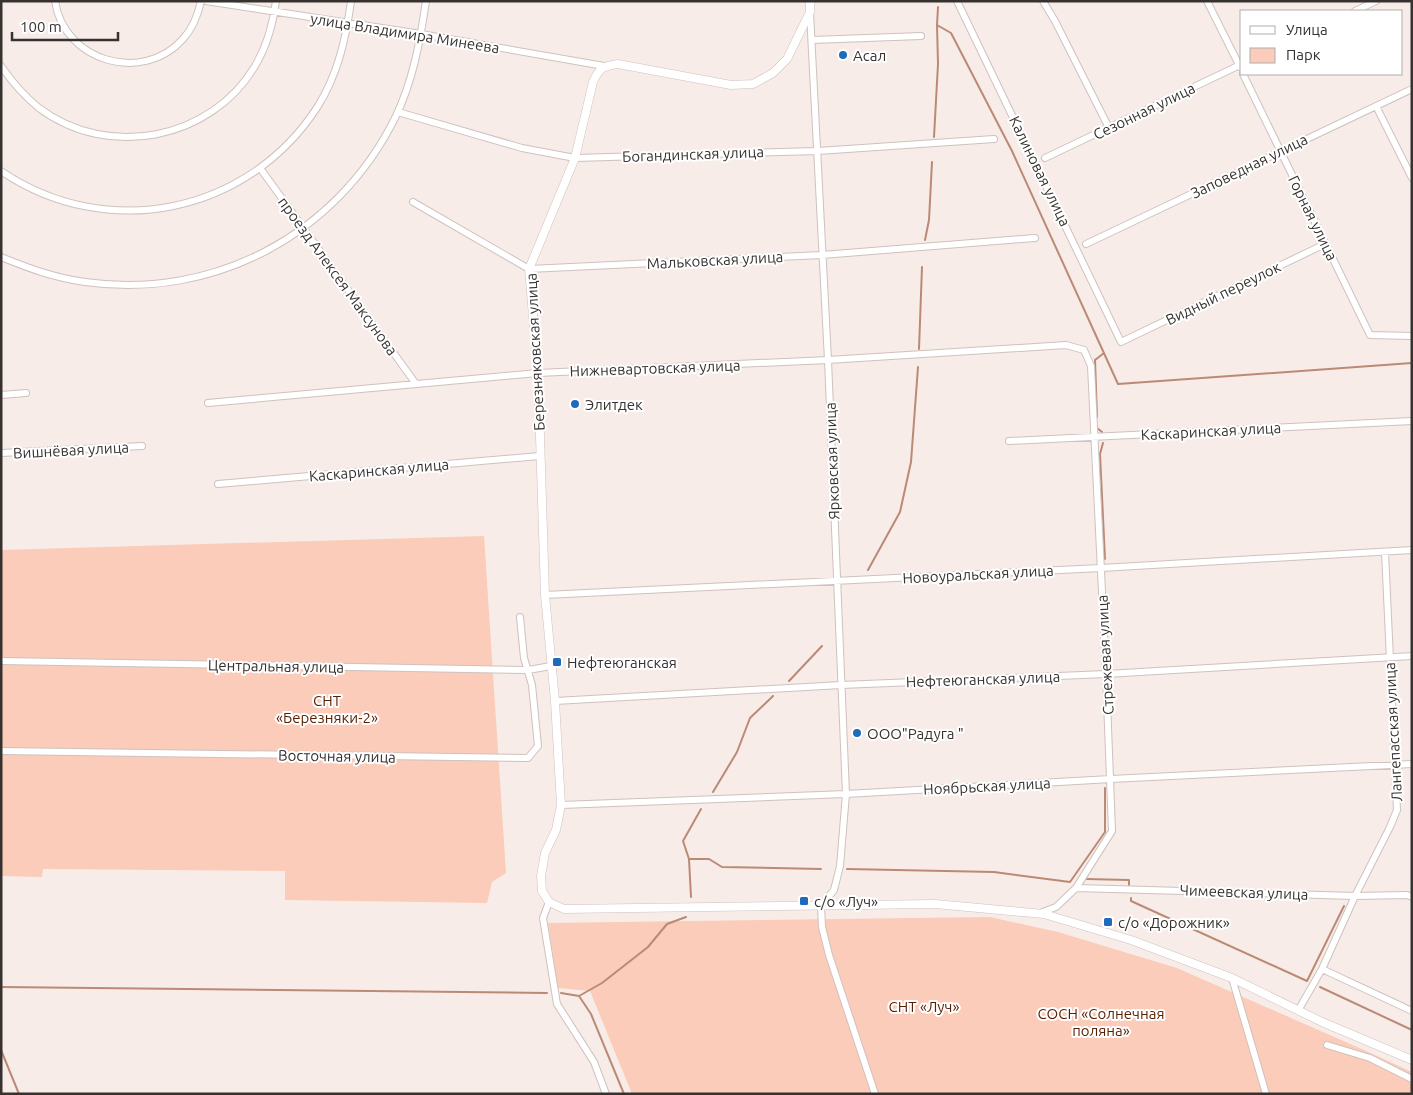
<svg xmlns="http://www.w3.org/2000/svg" width="1413" height="1095" font-family="Ubuntu,sans-serif">
	<style>
		.green { fill: #fbccb9 }
		.lines { fill: none; stroke-linecap: round; stroke-linejoin: round }
		.stream { stroke: #ba8a76; stroke-width: 2 }
		.minor-casing { stroke: #cec2be; stroke-width: 8 }
		.tertiary-casing { stroke: #cec2be; stroke-width: 9 }
		.minor { stroke: #fff; stroke-width: 6 }
		.tertiary { stroke: #fff; stroke-width: 8 }
		.poi-dot { fill: #1d6bba; stroke: #fff; stroke-width: 2 }
		.labels { text-anchor: middle; dominant-baseline: central; stroke-width: 4; stroke-linejoin: round; paint-order: stroke }
		.street-label { font-size: 15px; fill: #373230; stroke: #fff }
		.poi-label { font-size: 15px; fill: #373230; stroke: #fff; text-anchor: start }
		.park-label { font-size: 15px; fill: #5a1f02; stroke: #fff }
	</style>
	<rect width="100%" height="100%" fill="#f8ece8"/>
	<!-- green -->
	<path class="green" d="M484 536 506 873 492 882 487 903 285 900V871L43 869 42 877 1 876V550Z
		M990 917 1058 932 1177 968 1364 1050 1412 1072V1094H632L590 991 558 988 548 923Z"/>
	<g class="lines">
		<!-- stream -->
		<path class="stream" d="M938 7 937 25 951 33 1012 151 1118 384 1412 363
			M934 137 938 64 937 25
			M925 240 929 220 932 162
			M919 349 922 267
			M1097 417 1095 360 1104 353
			M1097 426V428L1102 432
			M1103 443 1100 454 1105 559
			M868 570 900 512 911 462 918 367
			M789 681 822 646
			M713 792 737 752 750 718 773 696
			M689 859H709L722 867 821 869
			M847 869 994 872 1070 882 1105 832V788
			M1087 879 1129 880V885
			M691 897 689 859 683 841 701 809
			M1131 898V901L1307 981 1344 906
			M1 987 547 993
			M1320 987 1412 1030
			M561 993 579 996 591 1014 624 1094
			M579 996 602 983 648 947 667 924 686 917
			M1 1050 19 1094"/>
		<!-- minor casing -->
		<g class="minor-casing">
			<path id="minor" d="M55 1C64 62 143 84 183 39 193 28 198 15 201 1
				M206 1 421 34 604 66
				M957 1 1121 342 1325 244
				M1043 1 1055 21 1109 128
				M1207 1 1240 67
				M1355 11 1376 1
				M810 13 828 360 846 794 840 866 834 890 821 906 822 927 829 955 875 1094
				M812 40 921 36
				M1 66C12 82 24 96 39 108 108 160 211 140 255 66 267 46 273 24 276 1
				M1243 74 1370 335 1412 336
				M1376 106 1412 178
				M398 112 522 148 575 158 818 151 994 139
				M1045 158 1242 64
				M260 168 416 384
				M1 171C107 243 249 214 318 106 338 74 346 38 351 1
				M413 202 529 269 822 255 1035 238
				M1086 244 1412 89
				M1 257C28 268 55 278 85 282 214 300 337 235 395 118 413 81 420 42 426 1
				M1 395 26 393
				M208 403 538 373 828 360 1066 345 1084 350 1091 366 1106 674 1112 831 1076 888 1056 907 1040 913
				M1009 441 1412 421
				M1 453 142 446
				M218 484 540 456
				M545 595 1101 568 1412 550
				M1 661 528 670 551 666
				M555 701 841 685 1106 674 1412 656
				M1 751 528 758 538 746 532 685 524 658 520 617
				M561 805 846 794 1111 779 1412 764
				M1076 888 1355 896 1407 895 1412 897
				M549 902 543 918 557 1004 594 1062 606 1094
				M1322 969 1412 1011
				M1232 978 1266 1094
				M1299 1009 1322 969 1355 896 1390 827 1397 810 1385 552
				M1327 1045 1370 1058 1412 1079"/>
		</g>
		<!-- tertiary casing -->
		<g class="tertiary-casing">
			<path id="tertiary" d="M810 1V12L787 59 773 73 753 84 731 85 618 64C603 66 599 68 593 82L575 158 529 269 538 373 545 595 555 701 561 805 556 830 545 853 541 876 542 891 549 902 564 909 935 904 1044 914 1131 940 1232 978 1322 1022 1412 1060"/>
		</g>
		<!-- minor -->
		<use href="#minor" class="minor"/>
		<!-- tertiary -->
		<use href="#tertiary" class="tertiary"/>
	</g>
	<!-- markers -->
	<g class="poi-dot">
		<circle cx="843" cy="55" r="5"/>
		<circle cx="575" cy="404" r="5"/>
		<rect x="552" y="657" width="10" height="10" rx="2.5"/>
		<circle cx="857" cy="733" r="5"/>
		<rect x="799" y="896" width="10" height="10" rx="2.5"/>
		<rect x="1103" y="917" width="10" height="10" rx="2.5"/>
	</g>
	<g class="labels">
		<!-- street labels -->
		<g class="street-label">
			<text transform="translate(405 33) rotate(9)">улица Владимира Минеева</text>
			<text transform="translate(1144 111) rotate(-26)">Сезонная улица</text>
			<text transform="translate(693 154) rotate(-2)">Богандинская улица</text>
			<text transform="translate(1249 166) rotate(-26)">Заповедная улица</text>
			<text transform="translate(1040 171) rotate(64)">Калиновая улица</text>
			<text transform="translate(1313 218) rotate(64)">Горная улица</text>
			<text transform="translate(715 260) rotate(-3)">Мальковская улица</text>
			<text transform="translate(338 276) rotate(54)">проезд Алексея Максунова</text>
			<text transform="translate(1223 293) rotate(-26)">Видный переулок</text>
			<text transform="translate(535 352) rotate(-93)">Березняковская улица</text>
			<text transform="translate(655 368) rotate(-2)">Нижневартовская улица</text>
			<text transform="translate(1211 431) rotate(-3)">Каскаринская улица</text>
			<text transform="translate(71 450) rotate(-3)">Вишнёвая улица</text>
			<text transform="translate(832 461) rotate(-92)">Ярковская улица</text>
			<text transform="translate(379 470) rotate(-5)">Каскаринская улица</text>
			<text transform="translate(978 574) rotate(-3)">Новоуральская улица</text>
			<text transform="translate(1105 655) rotate(-93)">Стрежевая улица</text>
			<text transform="translate(276 666) rotate(1)">Центральная улица</text>
			<text transform="translate(983 679) rotate(-2)">Нефтеюганская улица</text>
			<text transform="translate(1393 732) rotate(-93)">Лангепасская улица</text>
			<text transform="translate(337 756) rotate(1)">Восточная улица</text>
			<text transform="translate(987 786) rotate(-3)">Ноябрьская улица</text>
			<text transform="translate(1244 892) rotate(2)">Чимеевская улица</text>
		</g>
		<!-- poi labels -->
		<g class="poi-label">
			<text x="853" y="55">Асал</text>
			<text x="585" y="404">Элитдек</text>
			<text x="567" y="662">Нефтеюганская</text>
			<text x="867" y="733">ООО"Радуга "</text>
			<text x="814" y="901">с/о «Луч»</text>
			<text x="1118" y="922">с/о «Дорожник»</text>
		</g>
		<!-- park labels -->
		<g class="park-label">
			<text x="327" y="700">СНТ<tspan x="327" dy="17">«Березняки-2»</tspan></text>
			<text x="924" y="1006">СНТ «Луч»</text>
			<text x="1101" y="1013">СОСН «Солнечная<tspan x="1101" dy="17">поляна»</tspan></text>
		</g>
	</g>
	<!-- border -->
	<rect width="1413" height="1095" fill="none" stroke="#373230" stroke-width="5"/>
	<!-- legend -->
	<rect x="1240" y="10" width="162" height="65" fill="#ffffff" stroke="#afadac"/>
	<rect x="1250" y="26" width="25" height="8" fill="#ffffff" stroke="#afadac"/>
	<text x="1286" y="35" font-size="15" fill="#373230">Улица</text>
	<rect x="1250" y="48" width="25" height="15" fill="#fbccb9" stroke="#afadac"/>
	<text x="1286" y="60" font-size="15" fill="#373230">Парк</text>
	<!-- scale -->
	<path d="M12 32v8h106v-8" fill="none" stroke="#373230" stroke-width="2.5"/>
	<text x="20" y="32" font-size="15" fill="#373230" stroke="#ffffff" stroke-width="4" paint-order="stroke">100 m</text>
</svg>
